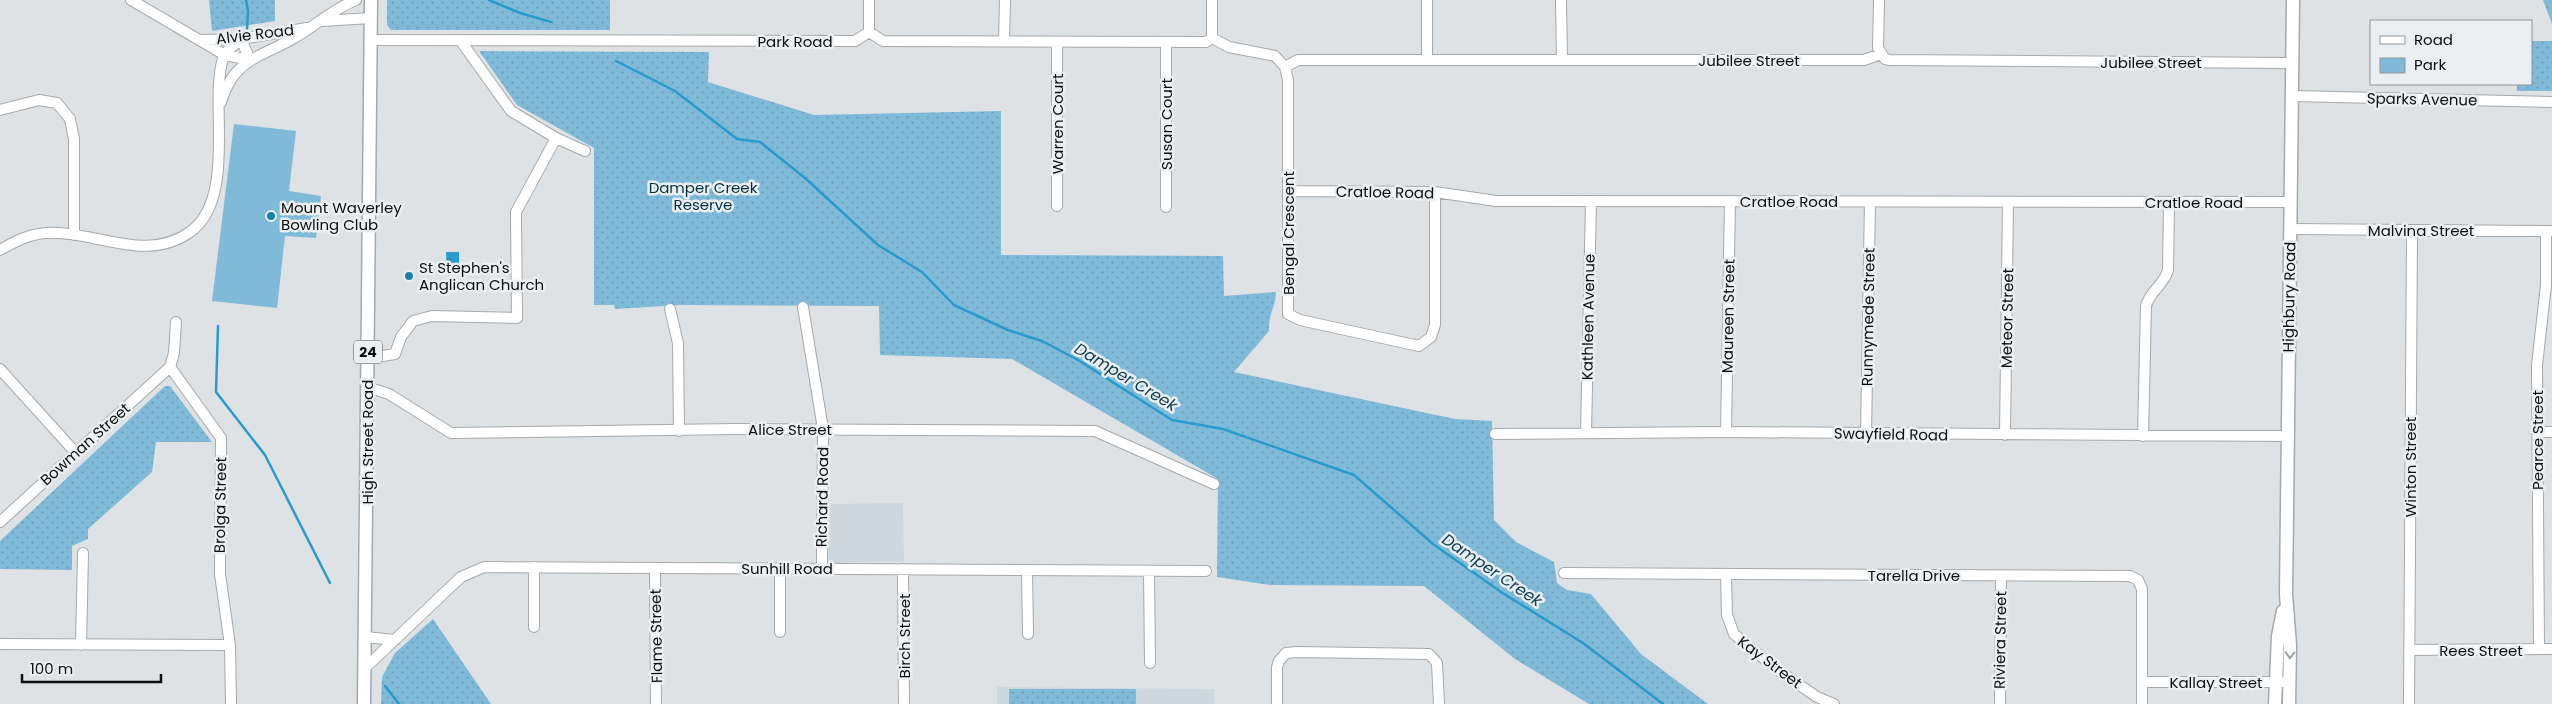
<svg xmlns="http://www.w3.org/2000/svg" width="2552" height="704" font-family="Poppins,sans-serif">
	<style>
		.built { fill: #cdd8de }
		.green { fill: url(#green-dots) }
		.pitch { fill: #7fbad9 }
		.water { fill: url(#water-ripples) }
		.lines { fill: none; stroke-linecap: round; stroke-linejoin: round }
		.stream { stroke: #279bcd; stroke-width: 2.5 }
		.minor-casing { stroke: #a5a9ab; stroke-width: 12 }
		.major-casing { stroke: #a5a9ab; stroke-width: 15 }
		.minor { stroke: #fff; stroke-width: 10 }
		.major { stroke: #fff; stroke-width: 12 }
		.oneway { stroke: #9e9f9f }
		.poi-dot { fill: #1b80ab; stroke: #ebeff1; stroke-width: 2 }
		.labels { text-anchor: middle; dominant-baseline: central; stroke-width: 5; stroke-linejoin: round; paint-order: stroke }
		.shield { fill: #ebeff1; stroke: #505253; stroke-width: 1 }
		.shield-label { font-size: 14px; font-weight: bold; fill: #0d0e0f }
		.street-label { font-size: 15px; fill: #0d0e0f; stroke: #ebeff1 }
		.park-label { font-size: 15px; fill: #002f43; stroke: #ebeff1 }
		.poi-label { font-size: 15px; fill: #0d0e0f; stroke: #ebeff1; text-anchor: start }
		.water-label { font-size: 16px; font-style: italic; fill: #0d3d52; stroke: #ebeff1 }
	</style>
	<defs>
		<pattern id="green-dots" width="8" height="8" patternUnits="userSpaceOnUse" patternTransform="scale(1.25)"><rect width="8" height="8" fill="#7fbad9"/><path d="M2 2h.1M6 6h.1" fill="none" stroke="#6d9fb9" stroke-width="1.8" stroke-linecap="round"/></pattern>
		<pattern id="water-ripples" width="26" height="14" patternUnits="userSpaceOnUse" patternTransform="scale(1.25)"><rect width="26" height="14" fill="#279bcd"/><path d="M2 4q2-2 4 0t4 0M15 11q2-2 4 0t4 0" fill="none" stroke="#207da5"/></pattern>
	</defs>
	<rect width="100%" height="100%" fill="#dee2e4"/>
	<!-- built -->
	<path class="built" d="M903 503 904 561 829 563 828 504Z
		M997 687 1214 689V704H997Z"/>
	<!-- green -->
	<path class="green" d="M209 0H275V21L212 31Z
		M387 0H610V30H391L387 25Z
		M2543 0H2552V24Z
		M2531 41H2552V91H2517V84H2531Z
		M479 51 709 52 708 82 814 115 1001 111V255L1223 256 1224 296 1276 292C1276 306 1268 314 1269 331L1234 372 1455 419 1492 421 1494 520 1516 542 1554 562 1557 583 1567 590 1591 594 1641 654 1708 704H1589L1515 659 1424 586 1270 585 1217 577 1218 479 1012 359 880 355 879 306 680 305 615 309 614 305H594V148L517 105Z
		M165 386H170L212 442H156L152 472 88 529V539L72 546V570L0 569V541Z
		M433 619 491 704H381L382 677 395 653Z
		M1009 689H1136V704H1009Z"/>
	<!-- pitch -->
	<path class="pitch" d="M234 124 296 131 289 191 321 196 316 238 285 236 277 308 212 301Z"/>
	<!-- water -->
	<path class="water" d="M446 252H459V268L447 269Z"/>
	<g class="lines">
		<!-- stream -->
		<path class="stream" d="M246 0 248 11 247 29
			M489 0 520 13 551 22
			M616 61 675 91 737 139 760 142 805 178 878 245 922 272 954 305 1008 330 1042 341 1078 360 1172 420 1223 429 1354 475 1433 544 1501 592 1583 643 1663 704
			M218 326 216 392 265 455 330 583
			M385 686 399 704"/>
		<!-- minor casing -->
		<g class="minor-casing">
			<path id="minor" d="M131 0 225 55 250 60
				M1427 0V60
				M1561 0 1562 60
				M1879 0 1878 48 1885 59 1890 60 2292 63
				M322 21 371 18
				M869 32V0
				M1212 38 1229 47 1275 56 1285 67 1298 60H1864L1881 54
				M1212 38V0
				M202 40 241 39 307 28
				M371 40 855 41 869 32 883 41 1206 42 1212 38
				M460 40 511 111 556 138 585 151
				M1004 41 1005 0
				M1057 42V206
				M1166 42V207
				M1285 67 1288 80V314L1300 320 1419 346 1431 337 1435 325V192
				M2292 96 2552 102
				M221 102C224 93 228 82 235 74 250 56 274 50 294 38 315 26 333 9 356 0
				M0 110 39 100 57 103 70 119 74 139V235
				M1289 191 1435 192 1496 201 2290 202
				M2290 229 2551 231
				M0 250C14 242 29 234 46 233 95 230 145 264 190 232 230 204 216 128 219 84 220 75 220 62 225 54 228 49 236 44 241 39L250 60
				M803 307 823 429 822 568
				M670 309 678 343 679 431
				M176 322 174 353 170 367 221 438 220 574 230 645 231 704
				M382 356 395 354 401 337 413 321 432 316 517 318 516 212 556 138
				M0 369 75 452
				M367 387 389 394 451 433 735 429 1095 431 1214 484
				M1726 432 1730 201
				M2537 432H2552
				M1586 433 1591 201
				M1495 434 1726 432 2287 436
				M1866 434 1870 202
				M2005 435 2008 202
				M2143 436 2146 306C2149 292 2165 284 2168 270L2169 202
				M0 522 170 367
				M655 568 656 704
				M780 568V632
				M903 569 904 704
				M1027 570 1028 634
				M1149 571 1150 663
				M1564 573 2130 576 2138 580 2142 589V704
				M1726 574 1727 615 1734 634 1775 668 1817 697 1834 704
				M534 627V567
				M365 637 395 640
				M0 644 230 645
				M81 645 83 553
				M2539 649 2537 365 2546 285V231
				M2409 650 2552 649
				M365 668 461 577 484 567 1206 571
				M2142 682H2283
				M1277 704V667L1279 661 1286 653 1297 652 1429 654 1437 663 1439 704
				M2000 704 2001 576
				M2409 704 2412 230"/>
		</g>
		<!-- major casing -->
		<g class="major-casing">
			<path id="major" d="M364 704 371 0
				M2275 704 2278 636 2283 611
				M2289 704 2290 645 2286 594 2293 0"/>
		</g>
		<!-- minor -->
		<use href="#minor" class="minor"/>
		<!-- major -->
		<use href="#major" class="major"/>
	</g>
	<!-- one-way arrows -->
	<defs><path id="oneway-chevron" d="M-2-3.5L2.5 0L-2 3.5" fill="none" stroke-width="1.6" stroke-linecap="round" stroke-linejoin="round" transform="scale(1.25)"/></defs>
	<use class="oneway" href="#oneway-chevron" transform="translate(2290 655) rotate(92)"/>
	<!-- markers -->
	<g class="poi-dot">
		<circle cx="271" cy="216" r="5"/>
		<circle cx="409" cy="276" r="5"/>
	</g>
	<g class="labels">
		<!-- shield labels -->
		<rect class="shield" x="354" y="340.5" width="28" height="23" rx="4"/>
		<g class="shield-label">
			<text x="368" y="352">24</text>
		</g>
		<!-- street labels -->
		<g class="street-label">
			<text transform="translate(255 34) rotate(-7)">Alvie Road</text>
			<text x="795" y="41">Park Road</text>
			<text x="1749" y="60">Jubilee Street</text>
			<text x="2151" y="62">Jubilee Street</text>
			<text transform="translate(2422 99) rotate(1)">Sparks Avenue</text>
			<text transform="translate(1057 124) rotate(-90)">Warren Court</text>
			<text transform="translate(1166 124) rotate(-90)">Susan Court</text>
			<text transform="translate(1385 192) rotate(1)">Cratloe Road</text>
			<text x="1789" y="201">Cratloe Road</text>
			<text x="2194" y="202">Cratloe Road</text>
			<text x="2421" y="230">Malvina Street</text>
			<text transform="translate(1288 233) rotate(-90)">Bengal Crescent</text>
			<text transform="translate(2289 297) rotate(-89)">Highbury Road</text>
			<text transform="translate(1728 316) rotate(-89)">Maureen Street</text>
			<text transform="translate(1588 317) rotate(-89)">Kathleen Avenue</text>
			<text transform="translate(1868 317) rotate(-89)">Runnymede Street</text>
			<text transform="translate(2007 318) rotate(-89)">Meteor Street</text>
			<text x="790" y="429">Alice Street</text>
			<text transform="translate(1891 434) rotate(1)">Swayfield Road</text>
			<text transform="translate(2537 440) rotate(-90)">Pearce Street</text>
			<text transform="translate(367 442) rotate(-90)">High Street Road</text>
			<text transform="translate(85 444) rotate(-42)">Bowman Street</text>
			<text transform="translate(2410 467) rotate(-90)">Winton Street</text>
			<text transform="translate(822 497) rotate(-89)">Richard Road</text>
			<text transform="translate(220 505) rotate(-89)">Brolga Street</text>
			<text x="787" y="568">Sunhill Road</text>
			<text x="1914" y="575">Tarella Drive</text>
			<text transform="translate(656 636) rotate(-91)">Flame Street</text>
			<text transform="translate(904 636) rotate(-90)">Birch Street</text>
			<text transform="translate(2000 640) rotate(-89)">Riviera Street</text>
			<text x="2481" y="650">Rees Street</text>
			<text transform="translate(1770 662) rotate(37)">Kay Street</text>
			<text x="2216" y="682">Kallay Street</text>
		</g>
		<!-- park labels -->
		<g class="park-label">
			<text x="703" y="187">Damper Creek<tspan x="703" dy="17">Reserve</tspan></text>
		</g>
		<!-- poi labels -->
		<g class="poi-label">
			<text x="281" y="207">Mount Waverley<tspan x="281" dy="17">Bowling Club</tspan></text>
			<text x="419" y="267">St Stephen's<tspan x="419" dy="17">Anglican Church</tspan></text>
		</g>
		<!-- water labels -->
		<g class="water-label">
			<text transform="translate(1126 377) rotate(31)">Damper Creek</text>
			<text transform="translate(1492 570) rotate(34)">Damper Creek</text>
		</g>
	</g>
	<!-- legend -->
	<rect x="2370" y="20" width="162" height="65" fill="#ebeff1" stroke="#929597"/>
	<rect x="2380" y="36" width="25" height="8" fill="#ffffff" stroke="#929597"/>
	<text x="2414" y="45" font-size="15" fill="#0d0e0f">Road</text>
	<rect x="2380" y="58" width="25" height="15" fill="#7fbad9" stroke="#929597"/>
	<text x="2414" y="70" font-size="15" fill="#0d0e0f">Park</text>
	<!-- scale -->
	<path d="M22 674v8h139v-8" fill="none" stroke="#0d0e0f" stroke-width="2.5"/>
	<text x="30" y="674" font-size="15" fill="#0d0e0f" stroke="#ebeff1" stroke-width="4" paint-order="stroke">100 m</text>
</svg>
